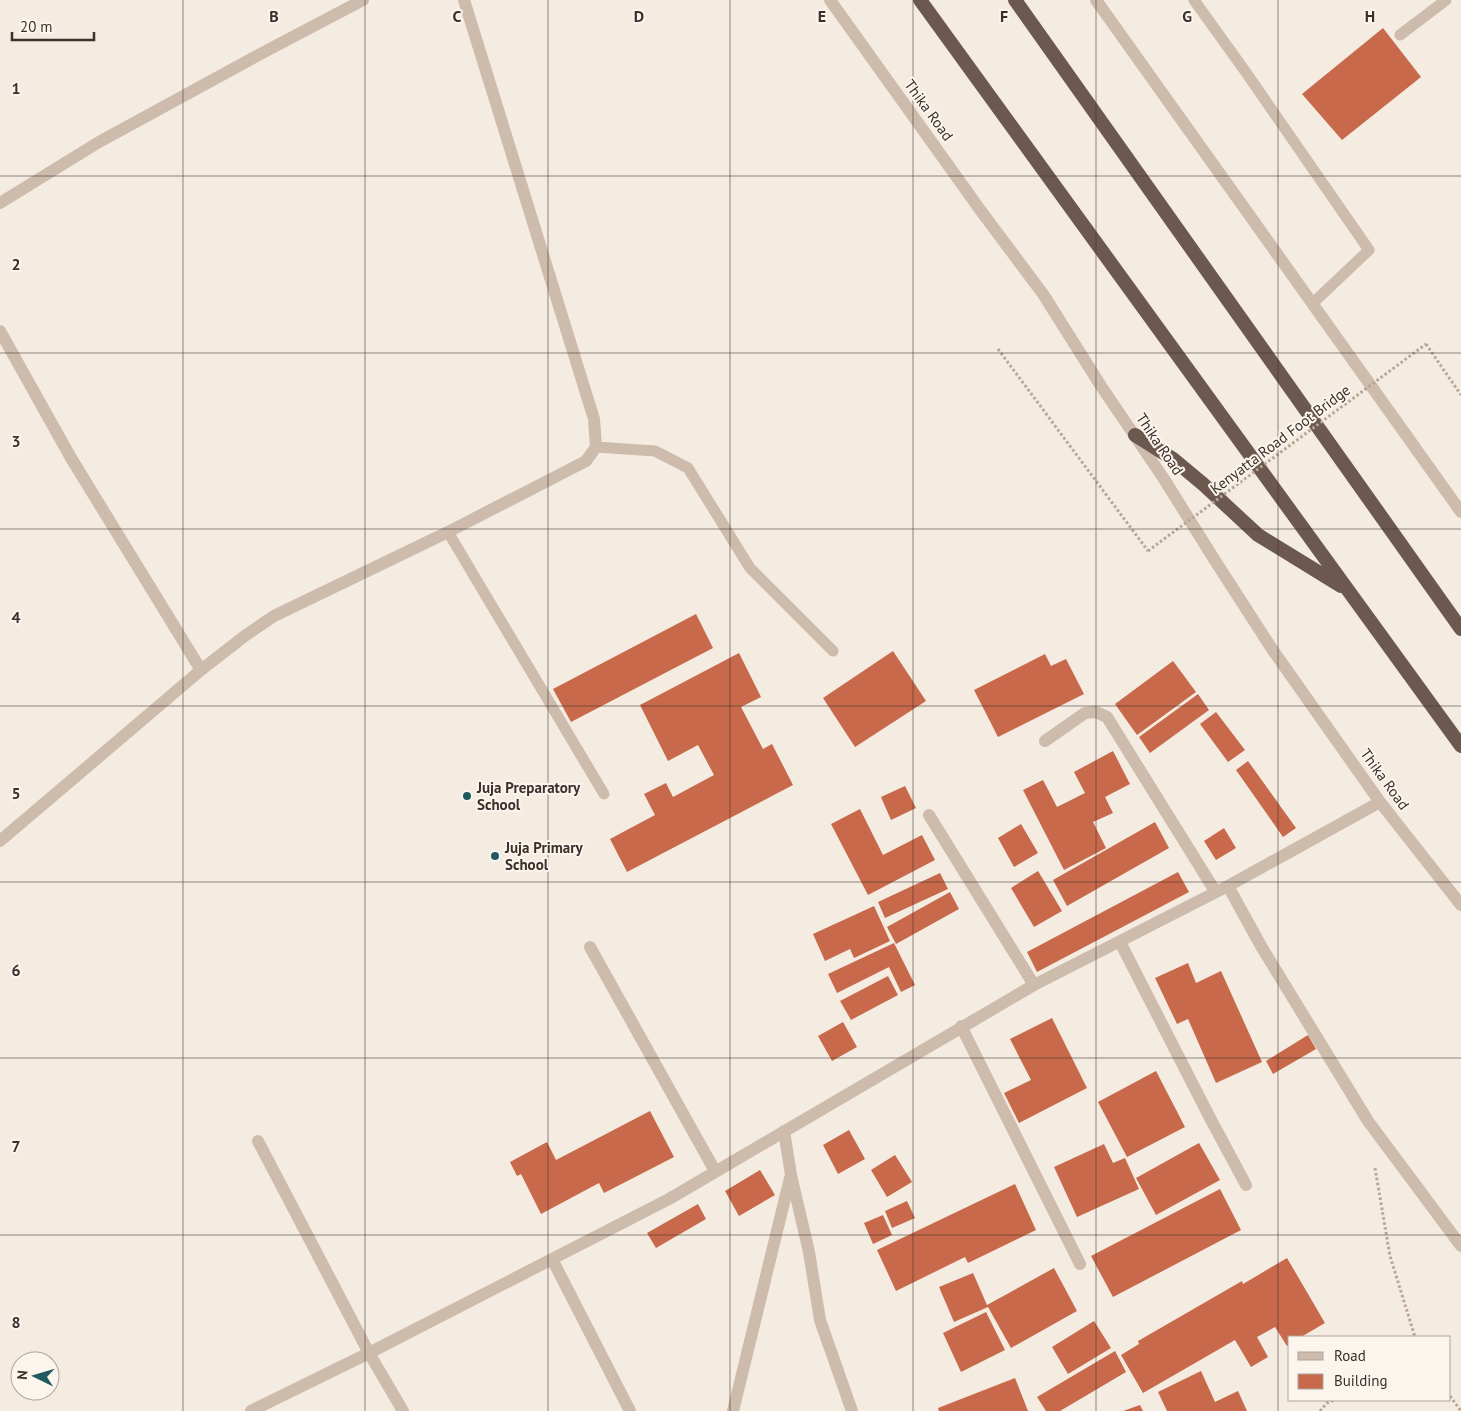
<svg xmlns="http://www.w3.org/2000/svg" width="1461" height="1411" font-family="'PT Sans',sans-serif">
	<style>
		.building { fill: #c8694b }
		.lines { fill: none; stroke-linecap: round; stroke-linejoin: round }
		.path { stroke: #b9a596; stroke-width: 3; stroke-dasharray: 2.5 2.5; stroke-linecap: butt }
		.service { stroke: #cdbbac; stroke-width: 11 }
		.minor { stroke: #cdbbac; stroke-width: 12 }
		.trunk { stroke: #6c584f; stroke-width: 14 }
		.path-bridge { stroke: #b9a596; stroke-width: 3; stroke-dasharray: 2.5 2.5; stroke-linecap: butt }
		.grid { fill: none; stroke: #3b302b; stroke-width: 1; stroke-opacity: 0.55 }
		.poi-dot { fill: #1f5a5e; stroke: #fbf5ee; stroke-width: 2 }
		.labels { text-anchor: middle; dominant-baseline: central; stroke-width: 4; stroke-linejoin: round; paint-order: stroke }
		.street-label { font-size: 15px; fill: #3b302b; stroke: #fbf5ee }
		.poi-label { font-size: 15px; font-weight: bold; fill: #3b302b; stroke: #fbf5ee; text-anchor: start }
		.grid-label { font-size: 16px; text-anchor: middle; font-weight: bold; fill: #3b302b; stroke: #fbf5ee; stroke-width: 4; stroke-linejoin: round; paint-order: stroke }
	</style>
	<rect width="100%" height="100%" fill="#f4ebe1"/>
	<!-- building -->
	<path class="building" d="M1383 28 1421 77 1342 140 1302 94Z
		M696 614 713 648 571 722 553 689Z
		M893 651 926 701 855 747 823 698Z
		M739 653 761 697 741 707 763 749 772 744 793 785 627 872 610 839 655 815 644 794 666 783 673 797 714 775 698 745 668 761 640 705Z
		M1045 654 1051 666 1066 659 1084 694 998 737 974 690Z
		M1173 661 1196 692 1137 735 1115 704Z
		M1198 694 1209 710 1150 753 1139 737Z
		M1216 712 1245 750 1228 762 1200 724Z
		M1113 751 1130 784 1105 797 1113 813 1093 822 1106 848 1064 870 1023 790 1043 780 1057 807 1085 793 1074 772Z
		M1248 761 1296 828 1283 837 1236 770Z
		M905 786 916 808 891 820 881 797Z
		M860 809 883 855 922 835 935 860 868 895 831 824Z
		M1155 822 1169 848 1067 906 1053 880Z
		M1021 824 1038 853 1014 867 998 838Z
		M1224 828 1236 848 1216 860 1204 841Z
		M1038 871 1062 911 1034 927 1011 888Z
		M1178 872 1189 892 1037 972 1027 952Z
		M940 873 948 889 885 918 878 902Z
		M950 892 959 909 896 944 887 927Z
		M874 906 890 941 854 958 850 949 825 961 813 934Z
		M894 943 915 985 901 992 889 967 837 993 828 974Z
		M1188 963 1196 983 1221 971 1262 1062 1216 1083 1188 1019 1177 1024 1155 978Z
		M888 976 898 995 851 1020 840 1001Z
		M1052 1018 1087 1088 1019 1123 1004 1093 1031 1080 1010 1039Z
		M843 1022 857 1047 832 1061 818 1036Z
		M1308 1035 1316 1049 1273 1074 1266 1061Z
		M1156 1071 1185 1127 1127 1157 1098 1102Z
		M650 1111 674 1157 604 1193 599 1183 541 1214 521 1174 517 1176 510 1162 547 1142 556 1160Z
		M849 1130 865 1159 838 1174 823 1145Z
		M1199 1143 1220 1180 1156 1215 1136 1178Z
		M1104 1144 1113 1163 1125 1158 1139 1189 1077 1217 1054 1167Z
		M895 1155 912 1182 887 1197 871 1170Z
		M760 1170 775 1195 739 1216 725 1191Z
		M1015 1184 1036 1230 968 1263 965 1257 896 1291 877 1250Z
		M1220 1189 1241 1230 1113 1297 1091 1256Z
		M907 1201 915 1218 892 1228 885 1211Z
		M698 1204 706 1219 656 1248 647 1233Z
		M883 1215 892 1235 873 1244 864 1223Z
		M1287 1258 1325 1323 1301 1337H1290V1344L1287 1346 1275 1327 1257 1337 1268 1357 1251 1367 1235 1340 1143 1393 1121 1355 1139 1344 1138 1341 1242 1281 1243 1284Z
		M1054 1268 1077 1311 1011 1348 988 1307 954 1322 939 1287 973 1273 987 1305Z
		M986 1312 1005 1350 961 1372 943 1333Z
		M1094 1321 1111 1348 1068 1374 1052 1347Z
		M1115 1351 1126 1372 1060 1411H1046L1037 1397Z
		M1201 1371 1215 1402 1238 1391 1247 1411H1167L1158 1392Z
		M1015 1378 1028 1411H939L938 1408Z
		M1140 1405 1143 1411H1123Z"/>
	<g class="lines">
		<!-- path -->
		<path class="path" d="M1426 344 1461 395
			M998 349 1148 551
			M1375 1168 1390 1256 1415 1337
			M1450 1396 1461 1411
			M1320 1411 1327 1403 1334 1400"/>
		<!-- service -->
		<path class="service" d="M1194 0 1245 71 1369 250 1313 303
			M1400 35 1446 0
			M596 447 655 451 688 468 750 568 833 651
			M448 532 604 794"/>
		<!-- minor -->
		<path class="minor" d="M830 0 981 211 1043 294 1101 386 1164 479 1214 559 1272 649 1380 802 1461 905
			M1096 0 1461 512
			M0 203 99 142 266 51 363 0
			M0 331 71 458 201 670
			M1045 741 1085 713 1096 712 1107 717 1215 891
			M929 815 1034 985
			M0 841 201 670 246 635 274 616 448 532 586 461 596 447 594 419 464 0
			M1228 886 1261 946 1368 1121 1461 1246
			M1120 942 1209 1116 1246 1185
			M590 947 715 1171
			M961 1026 1080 1264
			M784 1131 791 1175 809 1252 820 1320 852 1411
			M258 1141 369 1353 403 1411
			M552 1259 630 1411
			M251 1411 369 1353 669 1199 1034 985 1228 886 1380 802
			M733 1411 790 1178"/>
		<!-- trunk -->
		<path class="trunk" d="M920 0 1461 746
			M1015 0 1461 629
			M1135 435 1173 459 1203 484 1258 535 1341 586"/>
		<!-- path-bridge -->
		<path class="path-bridge" d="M1148 551 1426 344"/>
	</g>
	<!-- grid -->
	<path class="grid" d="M183 0V1411M365 0V1411M548 0V1411M730 0V1411M913 0V1411M1096 0V1411M1278 0V1411M0 176H1461M0 353H1461M0 529H1461M0 706H1461M0 882H1461M0 1058H1461M0 1235H1461"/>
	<!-- markers -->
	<g class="poi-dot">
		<circle cx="467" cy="796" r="5"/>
		<circle cx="495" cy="856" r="5"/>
	</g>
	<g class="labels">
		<!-- street labels -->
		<g class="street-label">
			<text transform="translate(929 110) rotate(54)">Thika Road</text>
			<text transform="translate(1280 439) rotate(-37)">Kenyatta Road Foot Bridge</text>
			<text transform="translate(1160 444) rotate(56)">Thika Road</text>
			<text transform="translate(1385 779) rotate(54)">Thika Road</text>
		</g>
		<!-- poi labels -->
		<g class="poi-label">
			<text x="477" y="787">Juja Preparatory<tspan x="477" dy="17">School</tspan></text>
			<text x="505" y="847">Juja Primary<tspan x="505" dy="17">School</tspan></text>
		</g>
	</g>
	<g class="grid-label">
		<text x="274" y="22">B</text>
		<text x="457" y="22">C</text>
		<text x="639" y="22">D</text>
		<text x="822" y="22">E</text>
		<text x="1004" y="22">F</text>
		<text x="1187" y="22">G</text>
		<text x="1370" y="22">H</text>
		<text x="16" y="94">1</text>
		<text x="16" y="270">2</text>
		<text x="16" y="447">3</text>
		<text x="16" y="623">4</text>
		<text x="16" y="799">5</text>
		<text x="16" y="976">6</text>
		<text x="16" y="1152">7</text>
		<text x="16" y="1328">8</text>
	</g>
	<!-- legend -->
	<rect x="1288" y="1336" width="162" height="65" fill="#fbf5ee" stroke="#aea6a0"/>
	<rect x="1298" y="1352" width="25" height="8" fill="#cdbbac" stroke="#aea6a0"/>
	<text x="1334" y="1361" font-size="15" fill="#3b302b">Road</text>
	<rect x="1298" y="1374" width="25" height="15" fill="#c8694b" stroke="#aea6a0"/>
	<text x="1334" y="1386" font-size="15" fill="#3b302b">Building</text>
	<!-- north arrow -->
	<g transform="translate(35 1376) rotate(275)"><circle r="24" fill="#fbf5ee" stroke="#aea6a0"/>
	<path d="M0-4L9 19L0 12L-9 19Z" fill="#1f5a5e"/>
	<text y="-8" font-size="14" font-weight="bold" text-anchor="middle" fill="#3b302b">N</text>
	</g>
	<!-- scale -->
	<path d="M12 32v8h82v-8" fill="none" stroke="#3b302b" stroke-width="2.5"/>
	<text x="20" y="32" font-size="15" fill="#3b302b" stroke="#fbf5ee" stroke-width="4" paint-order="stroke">20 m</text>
</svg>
